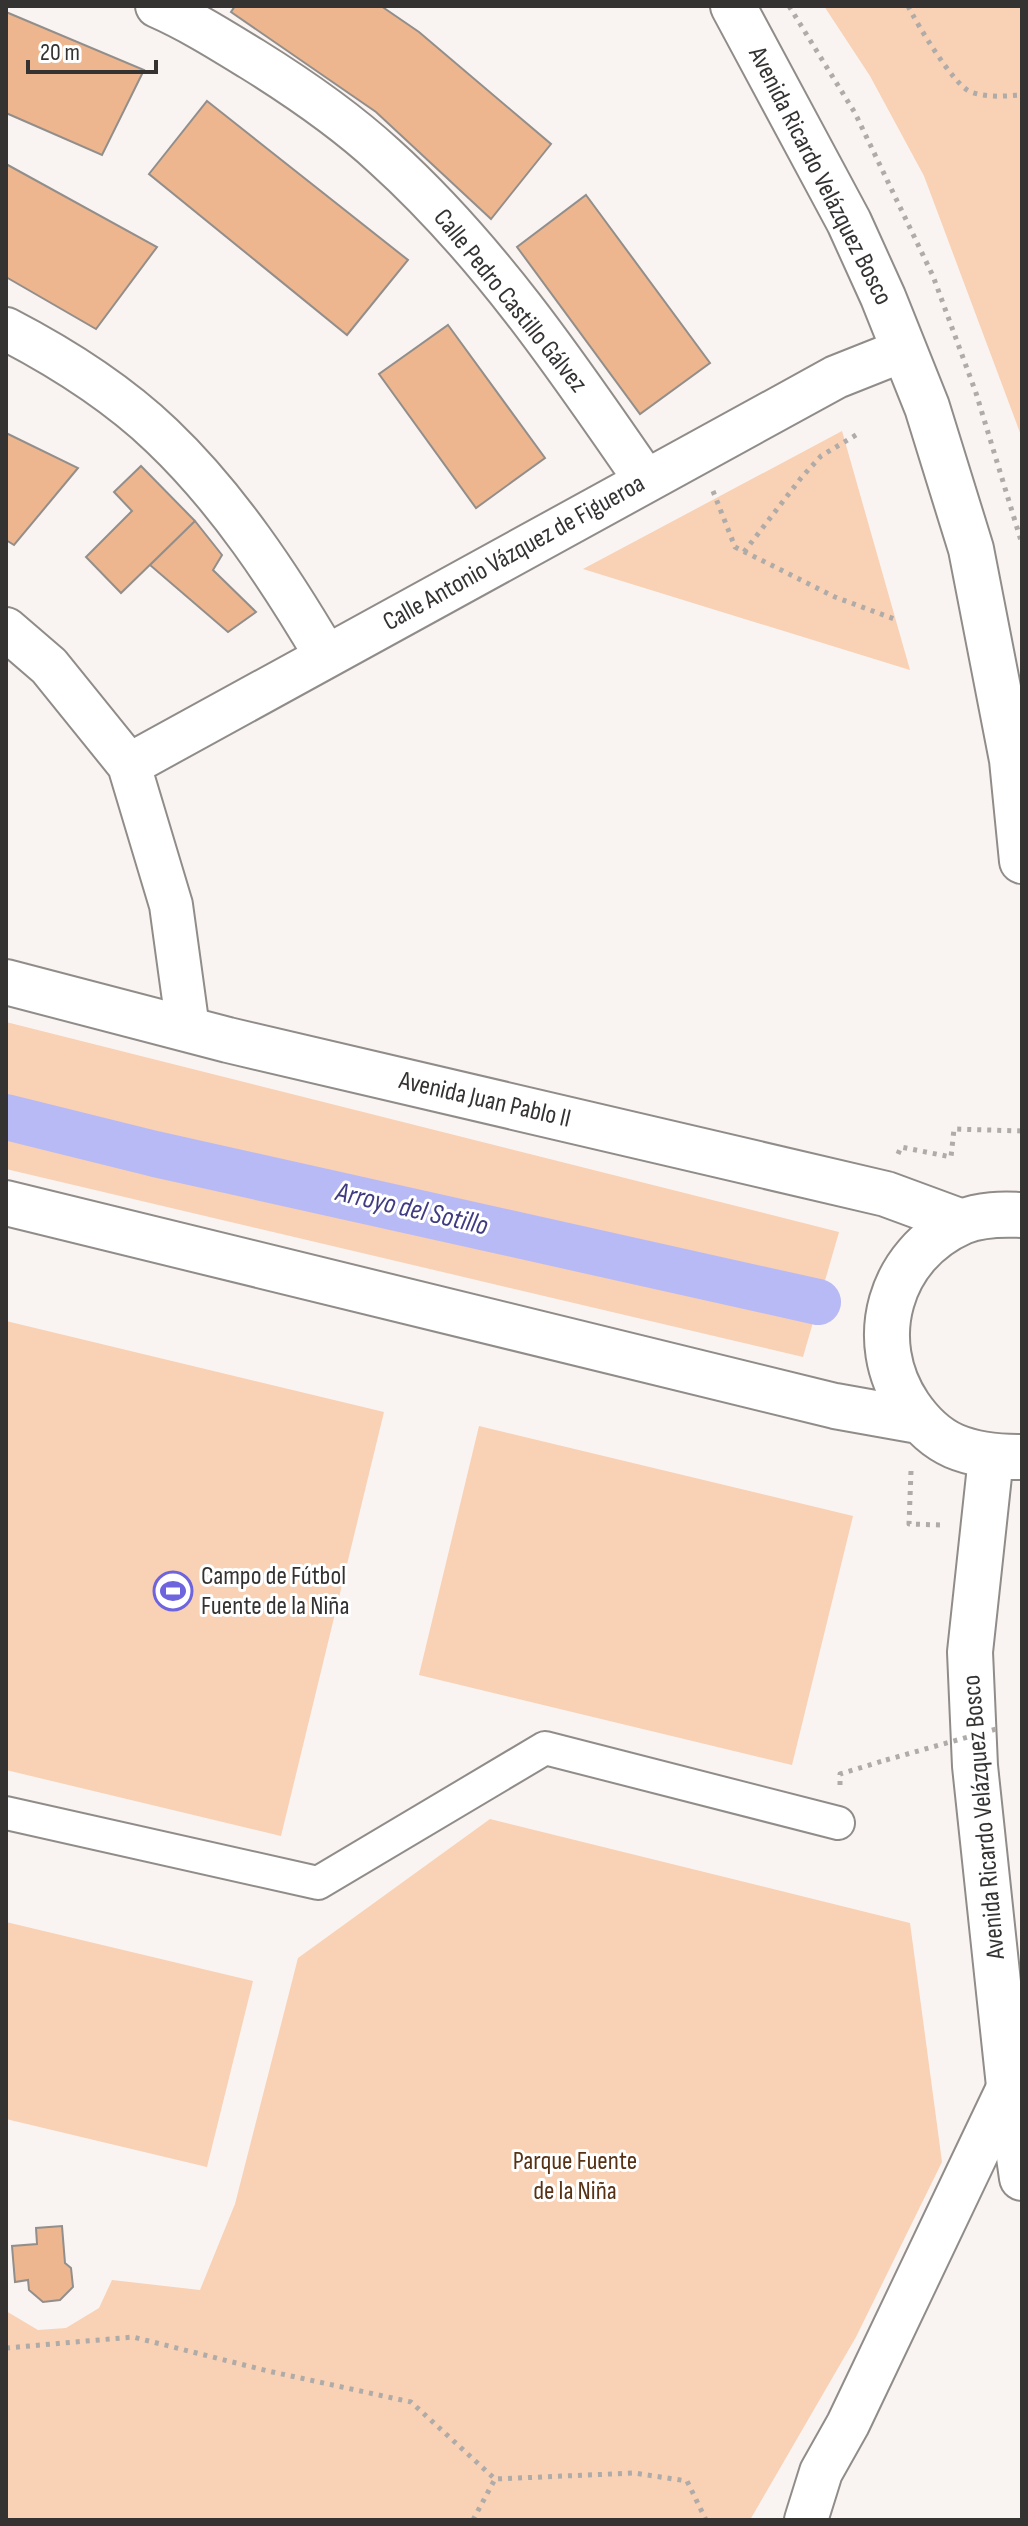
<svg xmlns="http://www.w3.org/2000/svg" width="1028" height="2526" font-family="'Sofia Sans Condensed',sans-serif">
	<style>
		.green { fill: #f9d1b4 }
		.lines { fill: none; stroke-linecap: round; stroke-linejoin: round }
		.canal { stroke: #b8baf6; stroke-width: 46 }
		.building { fill: #edb68e; stroke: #928e8b; stroke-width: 2 }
		.pedestrian-casing { stroke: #908c89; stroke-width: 36 }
		.minor-casing { stroke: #908c89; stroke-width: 46 }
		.tertiary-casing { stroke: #908c89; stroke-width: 48 }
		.path { stroke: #afaba9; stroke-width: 5; stroke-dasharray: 4 6; stroke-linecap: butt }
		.pedestrian { stroke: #fff; stroke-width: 32 }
		.minor { stroke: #fff; stroke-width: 42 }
		.tertiary { stroke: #fff; stroke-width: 44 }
		.path-bridge { stroke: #afaba9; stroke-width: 5; stroke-dasharray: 4 6; stroke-linecap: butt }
		.labels { text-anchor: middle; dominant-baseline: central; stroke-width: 6; stroke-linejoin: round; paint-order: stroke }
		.street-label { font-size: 26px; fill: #353332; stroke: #fff }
		.poi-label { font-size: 26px; fill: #353332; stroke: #fff; text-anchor: start }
		.park-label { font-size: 26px; fill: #573214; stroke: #fff }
		.water-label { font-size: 28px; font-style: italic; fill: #403c82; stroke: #fff }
	</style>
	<rect width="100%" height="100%" fill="#f9f4f1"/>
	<!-- green -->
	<path class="green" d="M824 6H1022V438L924 176 870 76Z
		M842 431 910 670 583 569Z
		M6 1022 839 1232 803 1357 6 1169Z
		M6 1321 384 1412 281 1836 6 1770Z
		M479 1426 853 1516 792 1765 419 1675Z
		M490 1819 910 1923 942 2162 856 2337 750 2520H6V2311L38 2330 66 2328 99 2308 112 2280 200 2290 235 2204 298 1958Z
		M6 1922 253 1981 207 2167 6 2119Z"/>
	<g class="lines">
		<!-- canal -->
		<path class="canal" d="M6 1117 155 1154 818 1302"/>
	</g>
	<!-- building -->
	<path class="building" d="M235 6H381L419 32 551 144 491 219 376 112 231 12Z
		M6 12 144 70 102 155 6 113Z
		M207 101 408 260 347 335 149 174Z
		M6 164 157 247 96 329 6 277Z
		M586 195 710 363 640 414 517 247Z
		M448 325 545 458 476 508 379 374Z
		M6 433 78 468 14 545 6 540Z
		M141 466 195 521 121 593 86 557 132 511 114 492Z
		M195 521 222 555 213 570 256 612 228 632 150 565Z
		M62 2226 65 2263 71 2268 73 2287 60 2300 43 2302 29 2290 28 2280 15 2282 12 2246 37 2244 36 2228Z"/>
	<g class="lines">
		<!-- pedestrian casing -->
		<g class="pedestrian-casing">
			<path id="pedestrian" d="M6 1813 318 1883 545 1748 838 1823"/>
		</g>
		<!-- minor casing -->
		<g class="minor-casing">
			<path id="minor" d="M157 6C191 21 221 40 252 59 297 87 344 119 384 156 488 250 567 366 646 481
				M6 329C62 358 117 393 162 436 228 499 280 578 326 656
				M6 629 49 666 129 765 171 905 188 1029
				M129 765 836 377 904 350
				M806 2520 821 2472 848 2424 1009 2086"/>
		</g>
		<!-- tertiary casing -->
		<g class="tertiary-casing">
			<path id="tertiary" d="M733 6 849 222 883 297 927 407 971 549 1012 760 1022 861
				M6 982 228 1040 886 1194 962 1222
				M6 1203 835 1406 919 1421
				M991 1457 970 1652 975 1766 1009 2086 1022 2178
				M1020 1457C997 1457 975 1455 954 1446 936 1438 920 1422 909 1406 865 1341 889 1254 962 1222 981 1214 1002 1214 1022 1215"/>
		</g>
		<!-- path -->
		<path class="path" d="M789 6 855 113 933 276 976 393 1022 544
			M908 6C917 24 954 86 971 92 988 98 1005 96 1022 95
			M713 491 735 547 835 597 897 620
			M744 552 801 478 821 456 861 432
			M898 1154 901 1147 951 1157 954 1129 1022 1131
			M911 1471 909 1524 942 1525
			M840 1785V1774L886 1760
			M6 2348 133 2337 268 2371 411 2402 495 2479 634 2473 687 2481 706 2520
			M473 2520 495 2479"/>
		<!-- pedestrian -->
		<use href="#pedestrian" class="pedestrian"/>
		<!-- minor -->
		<use href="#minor" class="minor"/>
		<!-- tertiary -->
		<use href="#tertiary" class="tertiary"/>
		<!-- path-bridge -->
		<path class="path-bridge" d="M886 1760 1000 1728"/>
	</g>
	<!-- icons -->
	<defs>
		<g id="stadium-ring" transform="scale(2)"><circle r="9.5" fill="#fff" stroke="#6d64de" stroke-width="1.5"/><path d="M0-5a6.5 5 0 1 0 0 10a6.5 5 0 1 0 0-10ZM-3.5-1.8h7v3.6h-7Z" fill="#6d64de"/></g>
	</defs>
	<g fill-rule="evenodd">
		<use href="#stadium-ring" x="173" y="1591"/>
	</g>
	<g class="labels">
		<!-- street labels -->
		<g class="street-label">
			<text transform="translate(820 176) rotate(63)">Avenida Ricardo Velázquez Bosco</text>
			<text transform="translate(510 301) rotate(51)">Calle Pedro Castillo Gálvez</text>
			<text transform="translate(514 553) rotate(-29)">Calle Antonio Vázquez de Figueroa</text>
			<text transform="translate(485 1100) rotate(13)">Avenida Juan Pablo II</text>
			<text transform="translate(984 1817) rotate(-95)">Avenida Ricardo Velázquez Bosco</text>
		</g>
		<!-- poi labels -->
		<g class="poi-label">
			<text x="201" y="1576">Campo de Fútbol<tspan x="201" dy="30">Fuente de la Niña</tspan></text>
		</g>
		<!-- park labels -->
		<g class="park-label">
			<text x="575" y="2161">Parque Fuente<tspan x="575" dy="30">de la Niña</tspan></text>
		</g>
		<!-- water labels -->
		<g class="water-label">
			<text transform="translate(412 1209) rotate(13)">Arroyo del Sotillo</text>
		</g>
	</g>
	<!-- border -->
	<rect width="1028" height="2526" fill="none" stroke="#353332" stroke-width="16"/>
	<!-- scale -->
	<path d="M28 60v12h128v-12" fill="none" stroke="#353332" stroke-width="4"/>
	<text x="40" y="60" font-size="24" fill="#353332" stroke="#ffffff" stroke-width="6" paint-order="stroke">20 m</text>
</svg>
